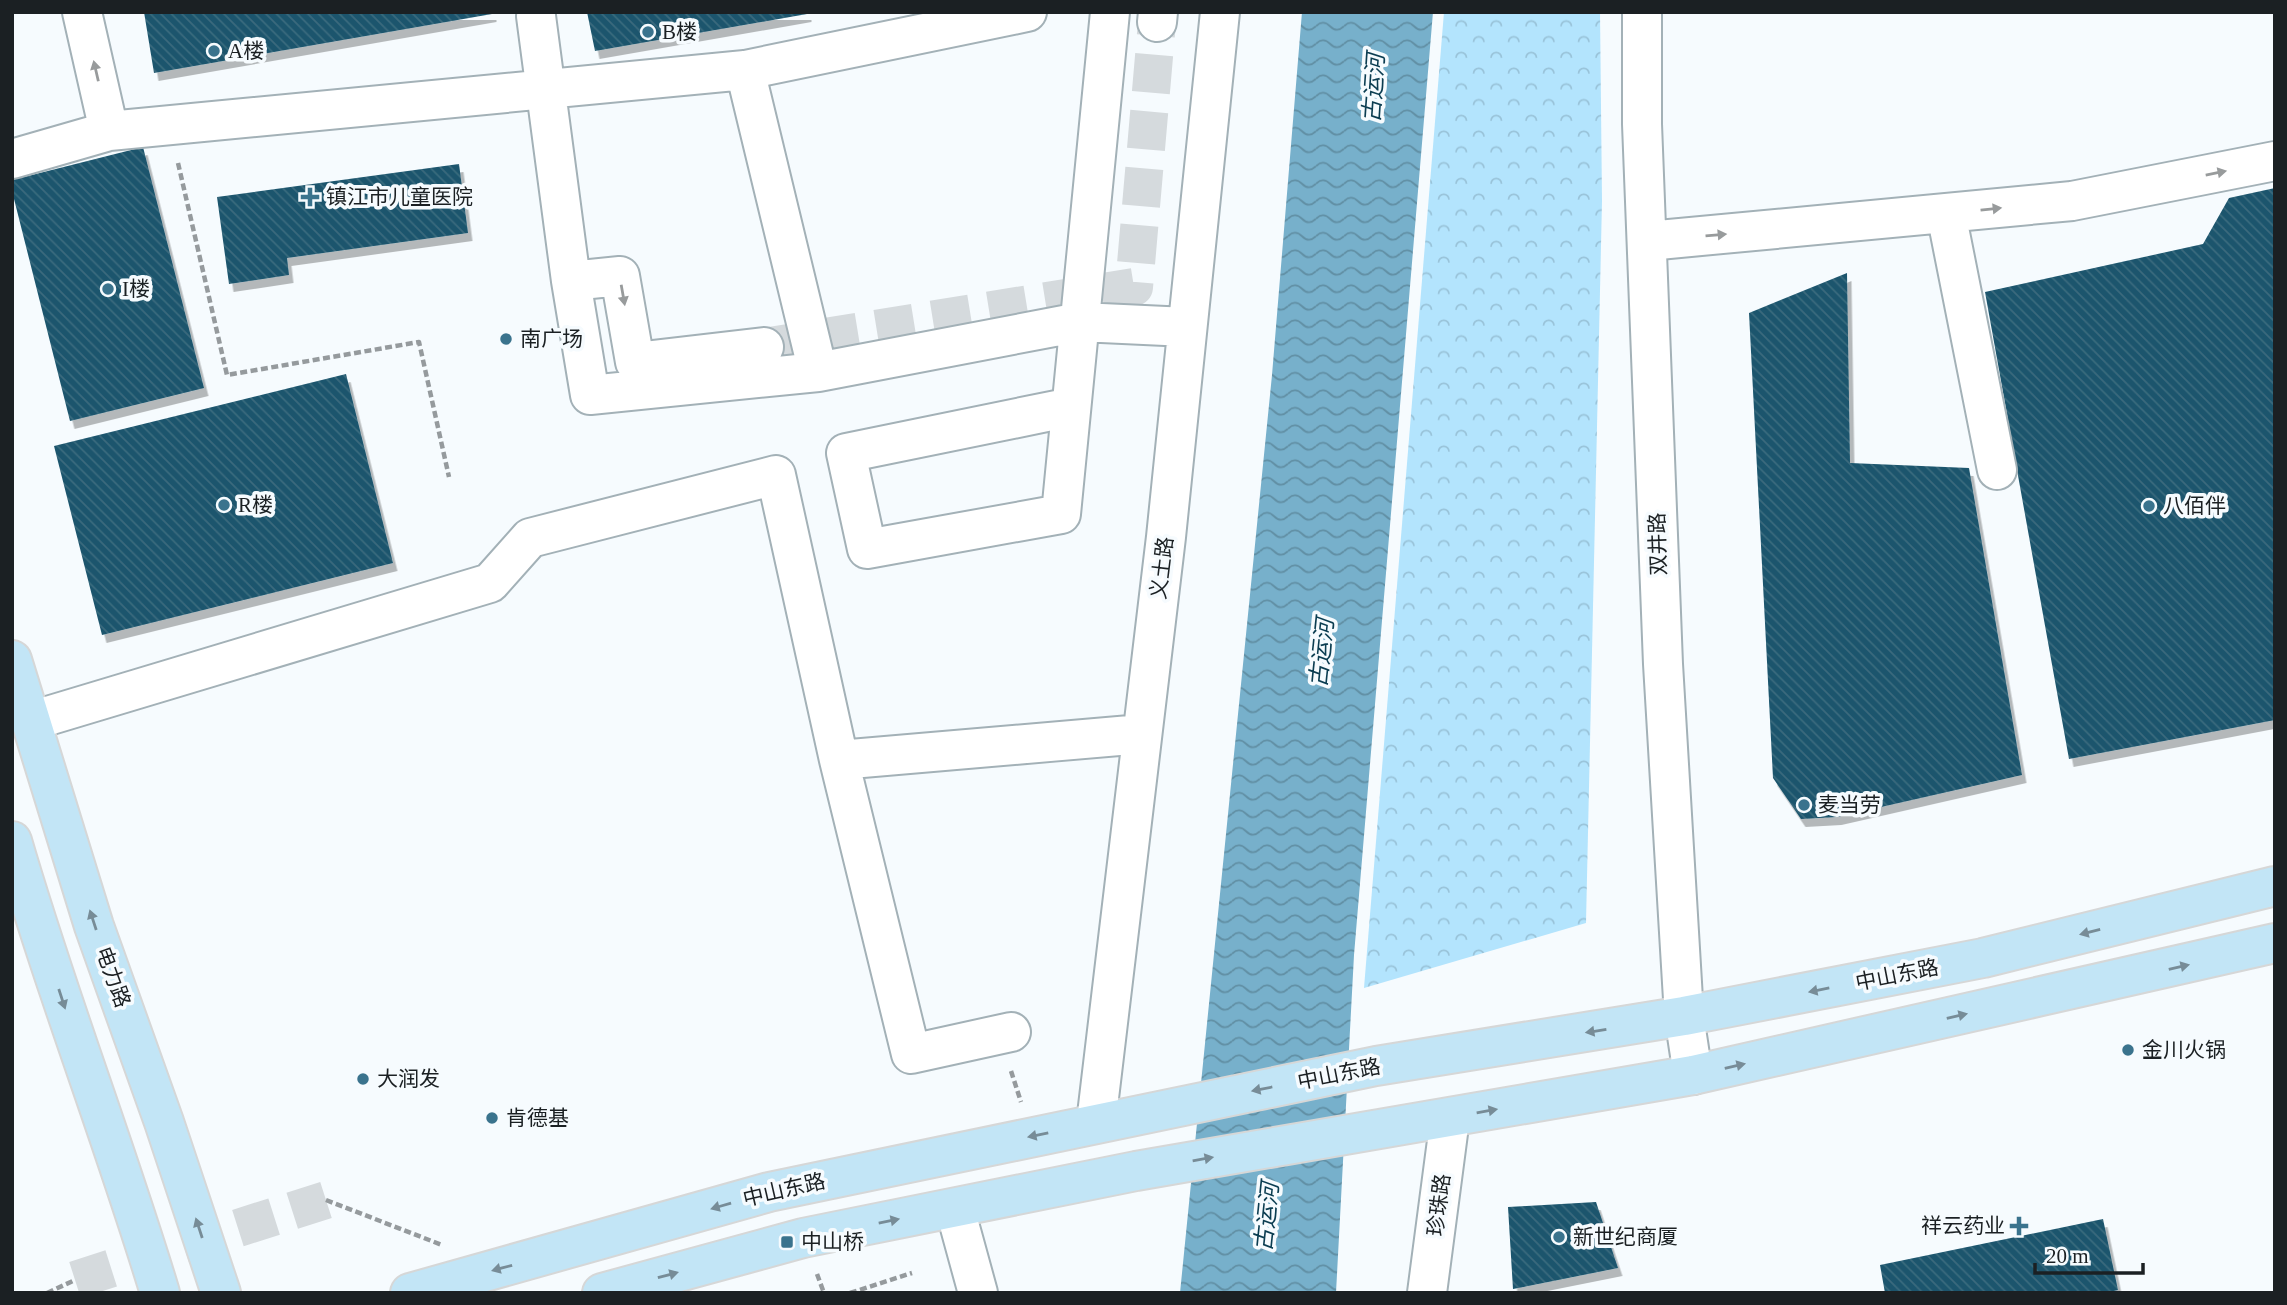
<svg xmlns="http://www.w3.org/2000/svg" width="2287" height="1305" font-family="'Times New Roman','Noto Sans SC',serif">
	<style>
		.park { fill: url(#park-crowns) }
		.water { fill: url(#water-waves) }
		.building { fill: url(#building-back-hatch); filter: url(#shadow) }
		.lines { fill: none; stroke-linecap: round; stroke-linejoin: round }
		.minor-tunnel { stroke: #d5dadd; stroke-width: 38; stroke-dasharray: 38 19; stroke-linecap: butt }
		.minor-casing { stroke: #a3b1b7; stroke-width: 42 }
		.major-casing { stroke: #d6d7d7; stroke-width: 42 }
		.path { stroke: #959a9d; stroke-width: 4.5; stroke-dasharray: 7 3.5; stroke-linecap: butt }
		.minor { stroke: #fff; stroke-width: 38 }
		.major { stroke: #c2e5f6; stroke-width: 38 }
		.oneway { fill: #989b9c }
		.oneway2 { fill: #778c97 }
		.poi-dot { fill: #3a738d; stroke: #f6fbfe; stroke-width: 2.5 }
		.labels { text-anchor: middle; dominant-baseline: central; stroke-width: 7; stroke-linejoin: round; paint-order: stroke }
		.poi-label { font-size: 21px; fill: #1b2023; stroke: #f6fbfe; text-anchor: start }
		.street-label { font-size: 21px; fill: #1b2023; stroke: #f6fbfe }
		.water-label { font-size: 23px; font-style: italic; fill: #0b3d51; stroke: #f6fbfe }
	</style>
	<defs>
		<pattern id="park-crowns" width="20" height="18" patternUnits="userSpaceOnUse" patternTransform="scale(1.75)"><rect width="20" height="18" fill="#b3e4fd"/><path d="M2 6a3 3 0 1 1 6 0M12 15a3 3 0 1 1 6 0" fill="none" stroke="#99c3d9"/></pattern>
		<pattern id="water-waves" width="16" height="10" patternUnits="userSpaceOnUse" patternTransform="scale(1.75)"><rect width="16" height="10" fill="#77b0cb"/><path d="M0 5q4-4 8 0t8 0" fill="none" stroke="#618fa4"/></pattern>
		<pattern id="building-back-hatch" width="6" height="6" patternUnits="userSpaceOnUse" patternTransform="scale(1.75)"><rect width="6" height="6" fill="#1b556d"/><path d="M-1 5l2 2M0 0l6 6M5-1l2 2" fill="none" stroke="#3b6a7d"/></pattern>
		<filter id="shadow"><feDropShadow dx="4.5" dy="8" stdDeviation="0" flood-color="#0004"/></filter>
	</defs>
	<rect width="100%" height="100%" fill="#f6fbfe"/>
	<!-- park -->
	<path class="park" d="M1444 12H1600L1602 201 1586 923 1364 988Z"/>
	<!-- water -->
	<path class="water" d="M1302 12H1433L1354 955 1336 1293H1180L1272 375Z"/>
	<!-- building -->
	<path class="building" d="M144 12H492V14L154 73Z
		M587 12H807V14L595 51Z
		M143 147 204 388 70 421 12 191V180Z
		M459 164 468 233 287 258 289 275 229 284 217 197Z
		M2275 188V720L2069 759 1985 292 2203 244 2229 198Z
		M1847 273 1850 463 1969 468 2022 775 1837 817 1801 819 1773 778 1749 313Z
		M346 374 393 563 102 635 54 446Z
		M1596 1202 1618 1268 1513 1289 1508 1207Z
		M2103 1219 2118 1290 2105 1293H1885L1880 1265Z"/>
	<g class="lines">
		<!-- minor-tunnel -->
		<path class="minor-tunnel" d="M764 347 1134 287 1157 22
			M75 1280 326 1200"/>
		<!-- minor casing -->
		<g class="minor-casing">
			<path id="minor" d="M82 12 109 131
				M1642 12V124L1663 664 1684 1016 1693 1075
				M536 16 571 281 590 395 818 372
				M1157 22 1158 12
				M745 70 818 372 1080 322 1187 327
				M12 159 109 131 745 70 1027 12
				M1946 213 1997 470
				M1648 241 2072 201 2275 161
				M571 281 620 276 635 362 764 347
				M1071 407 846 453 867 549 1061 514 1110 12
				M31 721 490 583 530 538 776 475 839 760 911 1054 1011 1032
				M839 760 1142 734
				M1096 1123 1166 537 1220 12
				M955 1209 978 1293
				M1427 1293 1450 1118"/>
		</g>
		<!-- major casing -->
		<g class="major-casing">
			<path id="major" d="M12 660 94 926 164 1122 221 1293
				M12 841C56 993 114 1141 160 1293
				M410 1293 769 1192 1376 1066 1684 1016 1983 958 2275 886
				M602 1293 803 1238 1136 1171 1693 1075 2275 943"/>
		</g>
		<!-- path -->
		<path class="path" d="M178 163 227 375 419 342 449 477
			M1011 1071 1021 1102
			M326 1200 442 1245
			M817 1274 824 1293
			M47 1293 75 1280
			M850 1293 912 1273"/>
		<!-- minor -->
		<use href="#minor" class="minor"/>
		<!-- major -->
		<use href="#major" class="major"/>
	</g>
	<!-- one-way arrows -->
	<defs><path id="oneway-solid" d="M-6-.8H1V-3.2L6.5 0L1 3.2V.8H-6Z" transform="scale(1.75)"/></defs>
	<g class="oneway">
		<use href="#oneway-solid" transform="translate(96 71) rotate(-103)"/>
		<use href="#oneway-solid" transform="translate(2216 173) rotate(-11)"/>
		<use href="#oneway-solid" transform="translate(1991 209) rotate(-6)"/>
		<use href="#oneway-solid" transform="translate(1716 235) rotate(-5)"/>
		<use href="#oneway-solid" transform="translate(623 295) rotate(80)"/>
	</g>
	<g class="oneway2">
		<use href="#oneway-solid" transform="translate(93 920) rotate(-108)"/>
		<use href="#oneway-solid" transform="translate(2090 932) rotate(166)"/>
		<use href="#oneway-solid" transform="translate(2179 967) rotate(-13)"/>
		<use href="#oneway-solid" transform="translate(1819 990) rotate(169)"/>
		<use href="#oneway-solid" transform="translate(62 999) rotate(72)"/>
		<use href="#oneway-solid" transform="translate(1957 1016) rotate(-13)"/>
		<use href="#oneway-solid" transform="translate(1596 1031) rotate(171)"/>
		<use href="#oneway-solid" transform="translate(1735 1066) rotate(-13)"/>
		<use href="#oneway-solid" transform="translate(1262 1089) rotate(169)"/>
		<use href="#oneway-solid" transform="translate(1487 1111) rotate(-10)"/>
		<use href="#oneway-solid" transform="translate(1038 1135) rotate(168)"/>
		<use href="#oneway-solid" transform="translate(1203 1159) rotate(-10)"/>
		<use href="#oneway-solid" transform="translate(721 1206) rotate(164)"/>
		<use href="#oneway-solid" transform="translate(889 1221) rotate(-11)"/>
		<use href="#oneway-solid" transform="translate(199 1228) rotate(-108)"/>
		<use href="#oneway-solid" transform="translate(502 1268) rotate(165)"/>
		<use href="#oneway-solid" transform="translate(668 1275) rotate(-15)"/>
	</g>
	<!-- markers -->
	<g class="poi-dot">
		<circle cx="648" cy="32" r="7"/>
		<circle cx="214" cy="51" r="7"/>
		<path d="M306.5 186.5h7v7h7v7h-7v7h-7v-7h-7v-7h7z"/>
		<circle cx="108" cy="289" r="7"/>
		<circle cx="506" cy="339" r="7"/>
		<circle cx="224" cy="505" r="7"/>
		<circle cx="2149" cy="506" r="7"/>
		<circle cx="1804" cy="805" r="7"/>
		<circle cx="2128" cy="1050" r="7"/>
		<circle cx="363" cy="1079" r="7"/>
		<circle cx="492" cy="1118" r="7"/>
		<path d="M2015.5 1215.5h7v7h7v7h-7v7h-7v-7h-7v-7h7z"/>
		<circle cx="1559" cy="1237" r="7"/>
		<rect x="780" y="1235" width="14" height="14" rx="3.5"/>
	</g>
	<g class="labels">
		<!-- poi labels -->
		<g class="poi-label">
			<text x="662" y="32">B楼</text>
			<text x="228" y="51">A楼</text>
			<text x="326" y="197">镇江市儿童医院</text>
			<text x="122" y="289">I楼</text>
			<text x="520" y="339">南广场</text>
			<text x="238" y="505">R楼</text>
			<text x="2163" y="506">八佰伴</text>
			<text x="1818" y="805">麦当劳</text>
			<text x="2142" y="1050">金川火锅</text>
			<text x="377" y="1079">大润发</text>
			<text x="506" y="1118">肯德基</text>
			<text x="2005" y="1226" text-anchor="end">祥云药业</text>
			<text x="1573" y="1237">新世纪商厦</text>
			<text x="801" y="1242">中山桥</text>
		</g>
		<!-- street labels -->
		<g class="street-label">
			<text transform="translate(1658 544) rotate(-92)">双井路</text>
			<text transform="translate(1162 568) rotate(-83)">义土路</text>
			<text transform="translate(1897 975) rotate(-11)">中山东路</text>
			<text transform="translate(113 977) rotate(70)">电力路</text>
			<text transform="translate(1339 1074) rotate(-11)">中山东路</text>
			<text transform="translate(784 1190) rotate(-13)">中山东路</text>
			<text transform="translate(1439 1205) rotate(-83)">珍珠路</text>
		</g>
		<!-- water labels -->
		<g class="water-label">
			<text transform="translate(1374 88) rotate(-86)">古运河</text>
			<text transform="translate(1322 653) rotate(-84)">古运河</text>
			<text transform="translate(1267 1217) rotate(-84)">古运河</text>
		</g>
	</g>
	<!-- border -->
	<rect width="2287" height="1305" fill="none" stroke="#1b2023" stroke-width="28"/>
	<!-- scale -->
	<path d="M2035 1263v10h108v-10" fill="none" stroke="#1b2023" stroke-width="3.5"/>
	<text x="2046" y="1263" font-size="21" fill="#1b2023" stroke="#f6fbfe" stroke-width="5" paint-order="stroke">20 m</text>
</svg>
